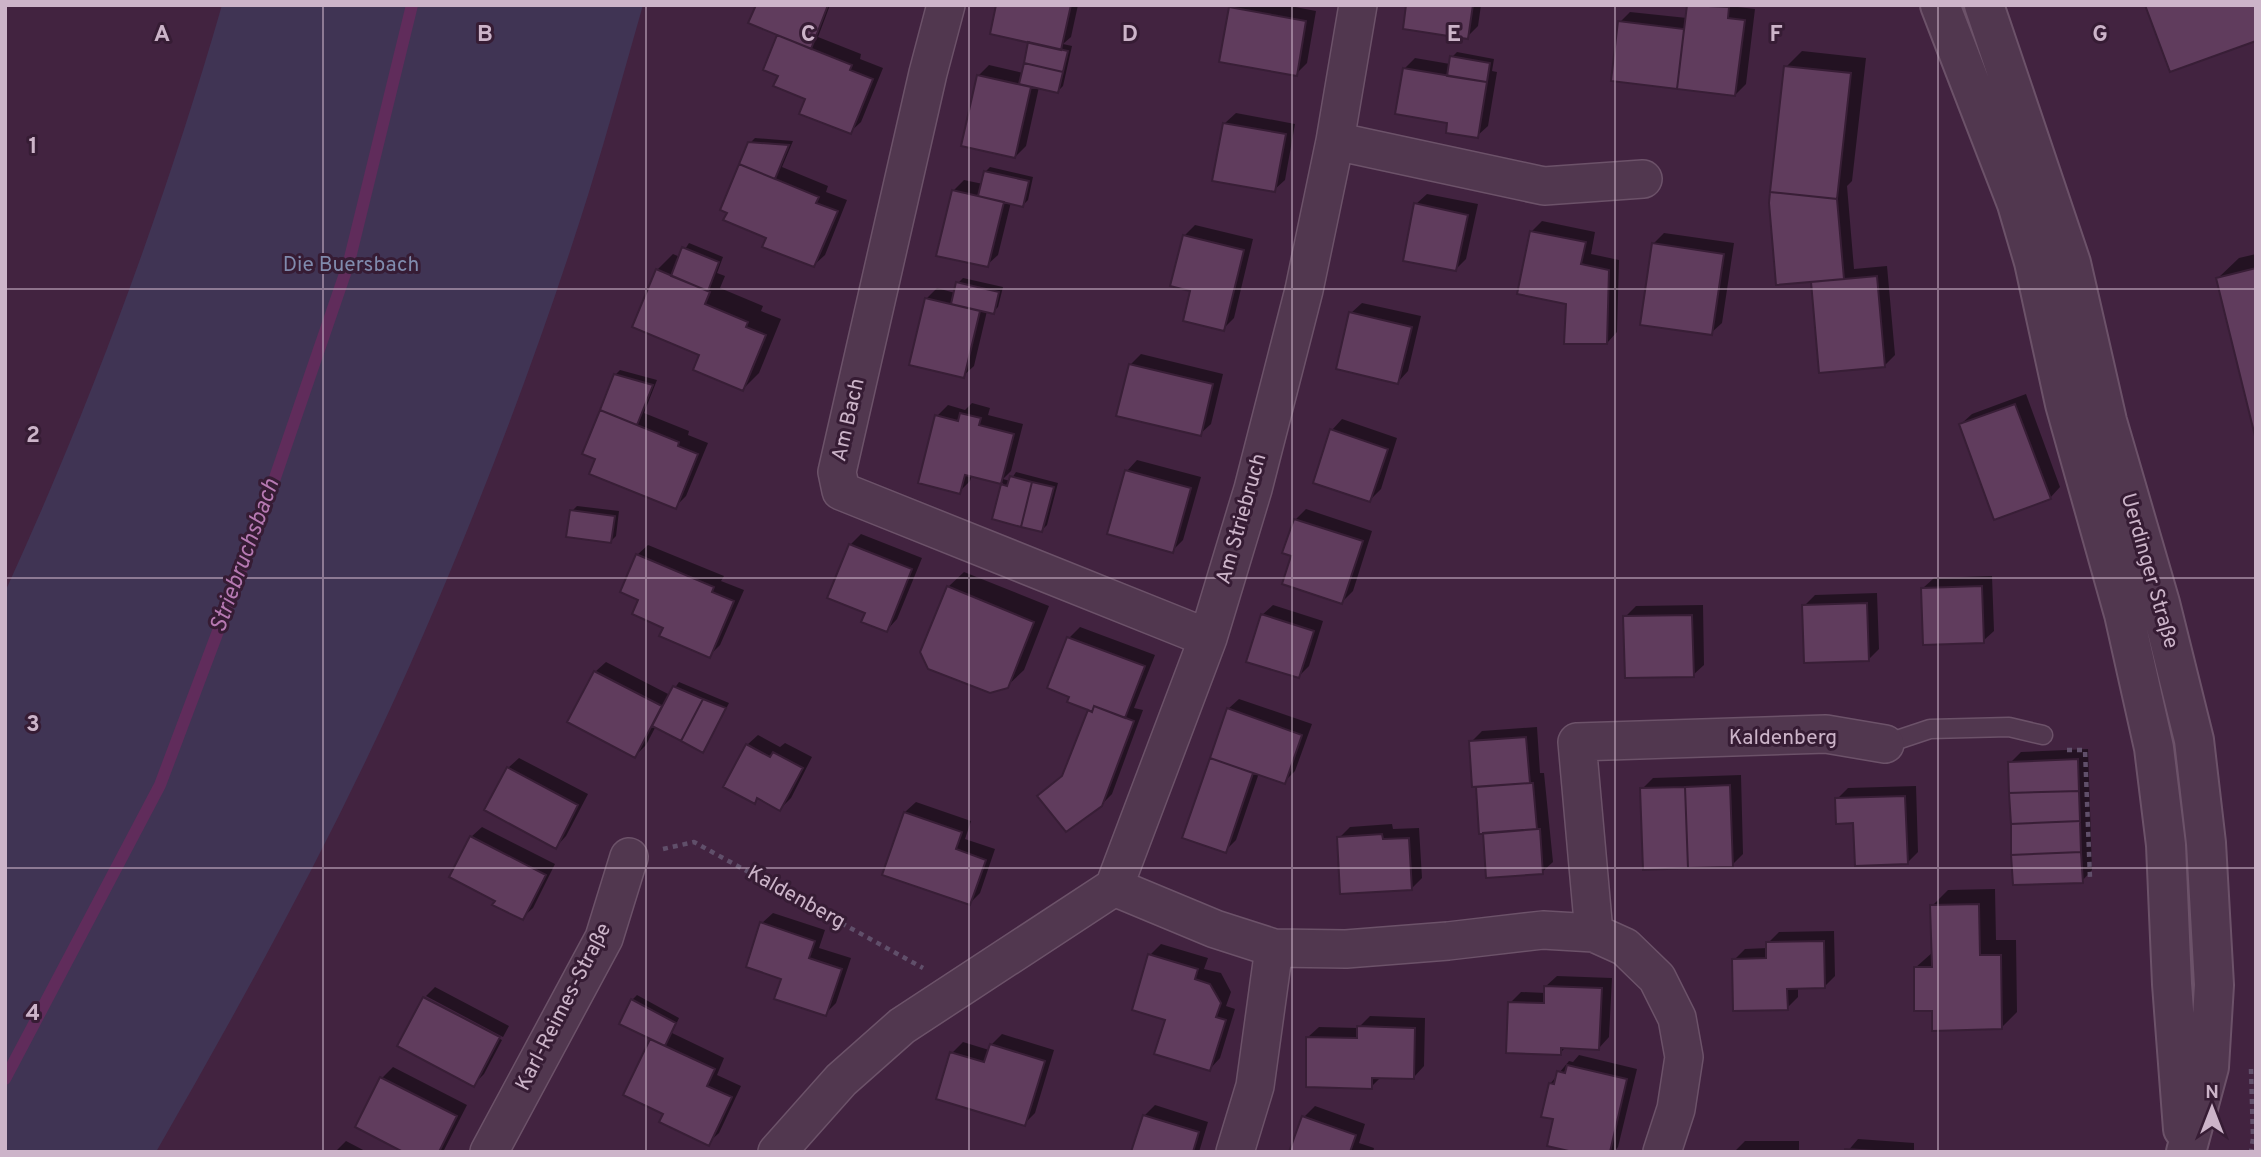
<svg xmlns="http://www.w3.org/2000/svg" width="2261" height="1157" font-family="Overpass,sans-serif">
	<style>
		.green { fill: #403454 }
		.shadow { fill: #0007 }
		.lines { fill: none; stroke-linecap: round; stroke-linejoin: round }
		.stream { stroke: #602c5b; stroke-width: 12 }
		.building { fill: #603c5d; stroke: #381e36; stroke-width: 2 }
		.service-casing { stroke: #6c5269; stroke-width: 21 }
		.minor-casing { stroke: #6c5269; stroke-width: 40 }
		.tertiary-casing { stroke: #6c5269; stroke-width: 42 }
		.path { stroke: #604f6a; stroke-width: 4.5; stroke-dasharray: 5 5; stroke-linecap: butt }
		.service { stroke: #51374f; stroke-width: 18 }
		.minor { stroke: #51374f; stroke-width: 37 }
		.tertiary { stroke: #51374f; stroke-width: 38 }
		.grid { fill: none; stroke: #ccb4c9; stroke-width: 2; stroke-opacity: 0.55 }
		.labels { text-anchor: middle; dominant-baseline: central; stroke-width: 6; stroke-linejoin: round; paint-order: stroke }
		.park-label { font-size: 21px; fill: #808bad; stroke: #361c34 }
		.street-label { font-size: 21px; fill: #ccb4c9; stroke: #361c34 }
		.water-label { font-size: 23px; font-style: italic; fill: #b679b2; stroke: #361c34 }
		.grid-label { font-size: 23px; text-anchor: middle; font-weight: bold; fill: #ccb4c9; stroke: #361c34; stroke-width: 6; stroke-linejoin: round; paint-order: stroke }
	</style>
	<rect width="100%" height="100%" fill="#422340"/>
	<!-- green -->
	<path class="green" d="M222 5H643C625 68 608 130 589 192 542 342 486 490 424 633 347 812 253 983 156 1152H5V592C92 402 164 206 222 5Z"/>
	<!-- shadow -->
	<path class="shadow" d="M758 5H830L818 37 861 54 860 59 883 68 861 122 850 132 780 75 778 36 780 34Z
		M998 5H1078L1071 37 1063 44 1072 46 1063 86 1058 91 1039 87 1026 146 1015 157 978 76 989 65 1023 73 1031 41Z
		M1233 5H1285L1316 11 1307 63 1296 74 1230 8Z
		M1408 5H1481L1478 26 1467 37Z
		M1689 5H1738V7L1755 9 1746 84 1735 95 1613 80 1620 22 1630 12 1687 18Z
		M1802 51 1866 58 1852 181 1847 186 1854 269 1887 266 1895 355 1884 366 1821 371 1813 280 1786 67Z
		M1457 52 1494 59 1492 71 1497 72 1488 126 1477 136 1449 121 1404 69 1415 58 1450 64 1452 57Z
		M1236 113 1295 124 1285 180 1274 190 1225 123Z
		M755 138 793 141 782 167 828 186 826 192 847 200 825 255 814 265 768 237 750 143Z
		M990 167 1033 177 1028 200 1023 205 1011 202 998 255 987 265 953 191 964 180 983 184 985 172Z
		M1427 194 1478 204 1466 259 1456 269 1416 204Z
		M1542 221 1595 232 1591 254 1619 260 1617 332 1607 343 1568 303 1531 232Z
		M1195 225 1253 239 1234 318 1223 329 1192 290 1184 236Z
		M1664 233 1734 243 1722 323 1711 333 1653 244Z
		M689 243 723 257 717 273 725 276 720 288 763 306 761 311 781 319 759 373 743 389 701 354 657 270 673 254 680 257Z
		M2256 254V432L2218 278 2239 258Z
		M963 278 1003 287 998 307 993 312 987 311 974 366 963 376 926 299 937 288 955 293 958 283Z
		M1362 303 1421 316 1408 371 1398 382 1351 313Z
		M1141 354 1223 374 1211 424 1200 434 1130 365Z
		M620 370 657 380 644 413 689 431 688 435 708 443 686 496 675 507 597 458 615 375Z
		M2026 394 2060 487 2050 498 1961 424 1972 414Z
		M972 403 990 408 988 415 1023 424 1011 471 1003 479 1010 481 1016 472 1058 483 1047 525 1042 530 994 518 1003 483 972 475 970 481 959 492 937 416 948 405 965 410Z
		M1342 419 1397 438 1381 489 1370 500 1332 430Z
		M1137 460 1201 477 1183 540 1172 551 1127 471Z
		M577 506 619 511 616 536 611 541 572 511Z
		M1306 509 1372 531 1353 591 1342 602 1293 555 1295 520Z
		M861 534 922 558 897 619 887 630 850 545Z
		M648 545 724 576 721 581 744 590 720 645 710 655 665 627 641 599 637 555Z
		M964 572 1049 606 1024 670 1007 686 948 587Z
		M1992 576 1994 631 1983 641 1923 588 1934 578Z
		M1877 593 1879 649 1868 660 1804 606 1815 595Z
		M1273 605 1323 621 1309 666 1299 676 1262 615Z
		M1703 605 1704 665 1693 675 1625 617 1636 606Z
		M1080 627 1155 655 1134 708 1143 710 1112 794 1101 805 1065 774 1090 709 1072 696 1050 687 1069 638Z
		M606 662 670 695 679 682 729 703 707 746 702 751 656 726 646 745 635 756 595 672Z
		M1239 699 1312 724 1295 771 1284 782 1259 773 1236 840 1225 851 1184 837 1228 709Z
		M1537 727 1540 773H1544L1553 862 1542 872 1484 831 1481 832 1471 742 1482 731Z
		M758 735 780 747 785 743 812 757 791 798 780 809 758 797 754 802 747 745Z
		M2088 749 2092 870 2082 881 2010 763 2021 752Z
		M519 758 588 794 566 836 556 847 508 768Z
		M1741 775 1743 854 1732 865 1642 789 1653 778Z
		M1916 786 1918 852 1907 863 1855 821 1837 799 1848 788Z
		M916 802 971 821 965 839 995 849 980 893 970 903 905 812Z
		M1392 824 1393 829 1419 828 1422 878 1411 889 1339 838 1350 827Z
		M482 827 555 864 533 908 522 918 497 900 471 837Z
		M1995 889 1996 940H2016L2017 1012 2001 1028 1915 968 1933 952 1932 906 1948 890Z
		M773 913 825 930 819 948 851 958 836 1003 825 1014 783 977 762 923Z
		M1834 931 1835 976 1824 987H1798V997L1787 1008 1734 960 1745 949 1768 948V943L1779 932Z
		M1161 944 1208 958 1204 969 1221 973 1231 992 1226 1006 1235 1009 1220 1058 1210 1069 1167 1019 1150 955Z
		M1557 976 1612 978 1609 1037 1599 1048 1566 1047 1560 1053 1510 1003 1521 992 1546 993V986Z
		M435 987 509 1026 503 1037 426 996Z
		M637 995 679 1018 672 1033 724 1058 717 1075 741 1086 719 1133 708 1143 666 1113 626 1094 653 1038 632 1000Z
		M426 997V1000L502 1040 484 1074 473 1085 400 1046Z
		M1370 1016 1425 1018 1424 1066 1414 1077H1381L1371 1087 1308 1037 1319 1027 1358 1028Z
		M1002 1034 1054 1050 1035 1113 1024 1124 938 1097 952 1053 963 1042 989 1050 991 1045Z
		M1579 1055 1637 1069 1618 1147 1614 1152H1581L1555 1118 1550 1084 1569 1061 1573 1062Z
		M393 1067 467 1105 443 1152H407L382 1078Z
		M1155 1105 1208 1122 1199 1152H1133L1144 1116Z
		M1315 1106 1365 1124 1359 1143 1374 1148 1373 1152H1291L1304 1117Z
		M1858 1139 1914 1143V1152H1847Z
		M346 1141 367 1152H335Z
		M1745 1141H1799V1152H1734Z"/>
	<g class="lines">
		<!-- stream -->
		<path class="stream" d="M5 1079 160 785 266 504 349 262 412 5"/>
	</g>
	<!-- building -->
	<path class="building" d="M756 5H828L811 49 748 23Z
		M996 5H1071L1061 50 990 34Z
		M1406 5H1473L1468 39 1403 29Z
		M1687 5 1729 7 1728 18 1745 20 1735 96 1677 89Z
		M2145 5H2256V41L2170 72Z
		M1229 7 1306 21 1297 76 1219 62Z
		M1618 21 1684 29 1677 89 1611 81Z
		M777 35 852 65 850 70 873 79 851 134 799 114 805 99 773 86 778 76 763 70Z
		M1028 42 1068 51 1063 72 1024 63Z
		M1450 56 1490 63 1487 82 1447 76Z
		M1024 63 1063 72 1058 93 1019 84Z
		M1784 66 1851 73 1837 199 1770 192Z
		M1403 68 1487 82 1478 138 1446 133 1447 123 1395 114Z
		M977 75 1031 87 1015 158 961 146Z
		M1223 123 1286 134 1275 192 1212 181Z
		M748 142 789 145 775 179 739 164Z
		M739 164 819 197 816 203 838 211 814 267 762 247 766 238 723 220 727 213 720 210Z
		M984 171 1029 181 1023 207 978 196Z
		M952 190 1004 202 988 267 936 256Z
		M1770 192 1837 199 1844 279 1776 285 1769 203Z
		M1414 203 1468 215 1456 271 1403 261Z
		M1530 231 1586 242 1581 264 1609 270 1607 344H1564L1566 304 1517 294Z
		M1183 235 1244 250 1224 331 1183 321 1190 291 1170 286Z
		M1652 243 1724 254 1712 335 1640 325Z
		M682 247 719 262 708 291 671 276Z
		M2256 268V436H2255L2216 278Z
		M656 269 710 292 705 304 748 322 746 327 766 335 743 391 693 370 699 355 632 327Z
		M1877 276 1885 367 1819 373 1811 282Z
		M956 282 999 292 994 314 951 304Z
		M925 298 980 311 964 378 909 365Z
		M1349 312 1412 327 1398 384 1336 369Z
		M1129 364 1213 384 1201 436 1116 416Z
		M614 374 653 385 637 425 600 410Z
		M2015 404 2051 499 1994 520 1959 424Z
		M600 410 679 442 678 446 698 454 676 509 589 474 595 459 582 454Z
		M960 413 981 418 979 425 1014 434 1001 484 965 475 960 494 918 483 935 415 958 421Z
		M1330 429 1388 449 1370 502 1313 483Z
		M1125 470 1191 488 1173 553 1107 534Z
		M1010 476 1032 482 1021 527 992 519 1001 484 1007 486Z
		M1032 482 1054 487 1042 532 1021 527Z
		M570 510 615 516 611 543 566 537Z
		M1294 519 1363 541 1342 604 1282 584 1291 556 1282 553Z
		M849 544 912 569 887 632 861 622 865 613 827 598Z
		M636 554 714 587 712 592 734 601 710 658 659 636 663 628 632 614 638 600 620 592Z
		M947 586 1034 622 1008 688 990 693 928 669 920 652Z
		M1982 586 1984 643 1923 645 1921 588Z
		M1867 603 1869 661 1804 663 1802 605Z
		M1261 614 1314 631 1299 678 1246 662Z
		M1692 615 1694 677 1625 678 1623 616Z
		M1067 637 1145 666 1125 718 1094 706 1092 712 1088 710 1067 702 1069 697 1047 688Z
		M594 671 662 706 635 758 567 722Z
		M673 686 703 699 681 741 652 726Z
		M703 699 726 708 703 753 681 741Z
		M1094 706 1134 721 1102 806 1066 832 1037 796 1062 776 1088 710 1092 712Z
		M1227 708 1302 735 1285 784 1210 758Z
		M1526 737 1530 783 1472 787 1469 741Z
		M746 744 770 757 773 752 803 768 780 811 757 798 755 804 723 787Z
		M1210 758 1253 773 1226 853 1182 838Z
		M2078 759 2079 791 2009 793 2008 762Z
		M507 767 578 805 556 849 484 810Z
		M1530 783H1533L1537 829 1479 834 1476 787Z
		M1730 785 1733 867 1688 868 1685 787Z
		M1685 787 1688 868 1643 870 1640 788Z
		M2079 791 2080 821 2011 824 2009 793Z
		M1905 796 1908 864 1855 866 1853 823 1836 824 1835 798Z
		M904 812 962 832 956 849 986 860 970 905 882 875Z
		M2080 821 2081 852 2011 855V824Z
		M1537 829H1540L1543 874 1486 878 1483 833Z
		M1382 834 1383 839 1409 838 1412 890 1340 894 1337 837Z
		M470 836 546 875 523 920 492 905 495 901 449 877Z
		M2081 852 2083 883 2013 885 2011 855Z
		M1979 904 1980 955H2001L2002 1029 1932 1031V1011H1914V967H1932L1930 905Z
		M760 922 815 941 809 958 842 969 826 1016 774 999 781 979 746 967Z
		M1824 941 1825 988 1787 989 1788 1010 1733 1011 1732 959 1766 958V942Z
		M1148 954 1198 969 1195 979 1210 984 1221 1003 1216 1017 1226 1020 1210 1071 1154 1054 1165 1020 1132 1010Z
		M1544 986 1602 988 1599 1050 1561 1048V1055L1506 1053 1508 1002 1544 1003Z
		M423 997 500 1037 474 1087 397 1046Z
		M631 999 676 1023 665 1046 619 1024Z
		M1357 1026 1415 1028 1414 1079 1372 1078V1089L1306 1087V1037L1357 1038Z
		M650 1039 715 1069 707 1086 732 1097 709 1146 659 1122 663 1114 623 1095Z
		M990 1044 1045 1061 1025 1126 936 1099 950 1052 984 1062Z
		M1567 1065 1627 1079 1610 1152H1573L1547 1146 1553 1119 1541 1117 1549 1083 1554 1084 1557 1071 1565 1073Z
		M380 1077 457 1116 439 1152H403L355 1127Z
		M1143 1115 1199 1132 1193 1152H1131Z
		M1302 1116 1356 1135 1350 1152H1289Z
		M1845 1149 1890 1152H1845Z"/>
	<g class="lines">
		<!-- service casing -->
		<g class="service-casing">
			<path id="service" d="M1885 744 1930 729 2009 727 2043 735"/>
		</g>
		<!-- minor casing -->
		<g class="minor-casing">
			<path id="minor" d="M946 5 928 73 837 472 841 491 1208 638
				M1335 141 1544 186 1643 179
				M1114 887 1208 638 1253 489 1304 290 1335 141 1358 5
				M1114 887 1215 929 1274 948 1346 949 1448 941 1543 930 1594 933 1625 947 1657 978 1677 1018 1684 1057 1676 1109 1662 1152
				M1594 933 1577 742 1826 734 1885 744
				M489 1152 604 938 629 857
				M777 1152 841 1080 902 1026 1114 887
				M1235 1152 1255 1086 1274 948"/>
		</g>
		<!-- tertiary casing -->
		<g class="tertiary-casing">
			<path id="tertiary" d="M1940 5 2017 204 2034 262 2065 404 2124 614 2154 748 2166 845 2172 984 2183 1129
				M1984 5 2071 263 2107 421 2160 603 2194 740 2206 843 2214 985 2209 1067 2186 1152"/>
		</g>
		<!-- path -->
		<path class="path" d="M2067 750H2085L2090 878
			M663 849 694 842 923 968
			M2251 1069 2253 1138 2251 1152"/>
		<!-- service -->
		<use href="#service" class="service"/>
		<!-- minor -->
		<use href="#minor" class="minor"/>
		<!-- tertiary -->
		<use href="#tertiary" class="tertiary"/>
	</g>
	<!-- grid -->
	<path class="grid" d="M323 5V1152M646 5V1152M969 5V1152M1292 5V1152M1615 5V1152M1938 5V1152M5 289H2256M5 578H2256M5 868H2256"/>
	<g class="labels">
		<!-- park labels -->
		<g class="park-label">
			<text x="351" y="265">Die Buersbach</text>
		</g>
		<!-- street labels -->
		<g class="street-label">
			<text transform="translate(849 420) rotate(-77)">Am Bach</text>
			<text transform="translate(1242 519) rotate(-74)">Am Striebruch</text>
			<text transform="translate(2149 571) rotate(74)">Uerdinger Straße</text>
			<text x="1783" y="738">Kaldenberg</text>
			<text transform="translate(796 898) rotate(29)">Kaldenberg</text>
			<text transform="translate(564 1007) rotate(-63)">Karl-Reimes-Straße</text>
		</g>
		<!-- water labels -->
		<g class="water-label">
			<text transform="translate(246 556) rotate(-70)">Striebruchsbach</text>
		</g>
	</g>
	<g class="grid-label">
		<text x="162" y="41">A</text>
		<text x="485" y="41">B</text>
		<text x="808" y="41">C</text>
		<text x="1130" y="41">D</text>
		<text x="1454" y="41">E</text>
		<text x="1776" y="41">F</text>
		<text x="2100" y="41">G</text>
		<text x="33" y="153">1</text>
		<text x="33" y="442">2</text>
		<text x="33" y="731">3</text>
		<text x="33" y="1020">4</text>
	</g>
	<!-- border -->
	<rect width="2261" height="1157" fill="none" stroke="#ccb4c9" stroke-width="14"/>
	<!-- north arrow -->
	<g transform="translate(2212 1108)" stroke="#361c34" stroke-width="5" paint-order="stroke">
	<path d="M0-5L12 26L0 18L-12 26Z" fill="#ccb4c9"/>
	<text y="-10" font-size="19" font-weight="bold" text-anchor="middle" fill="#ccb4c9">N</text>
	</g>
</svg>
